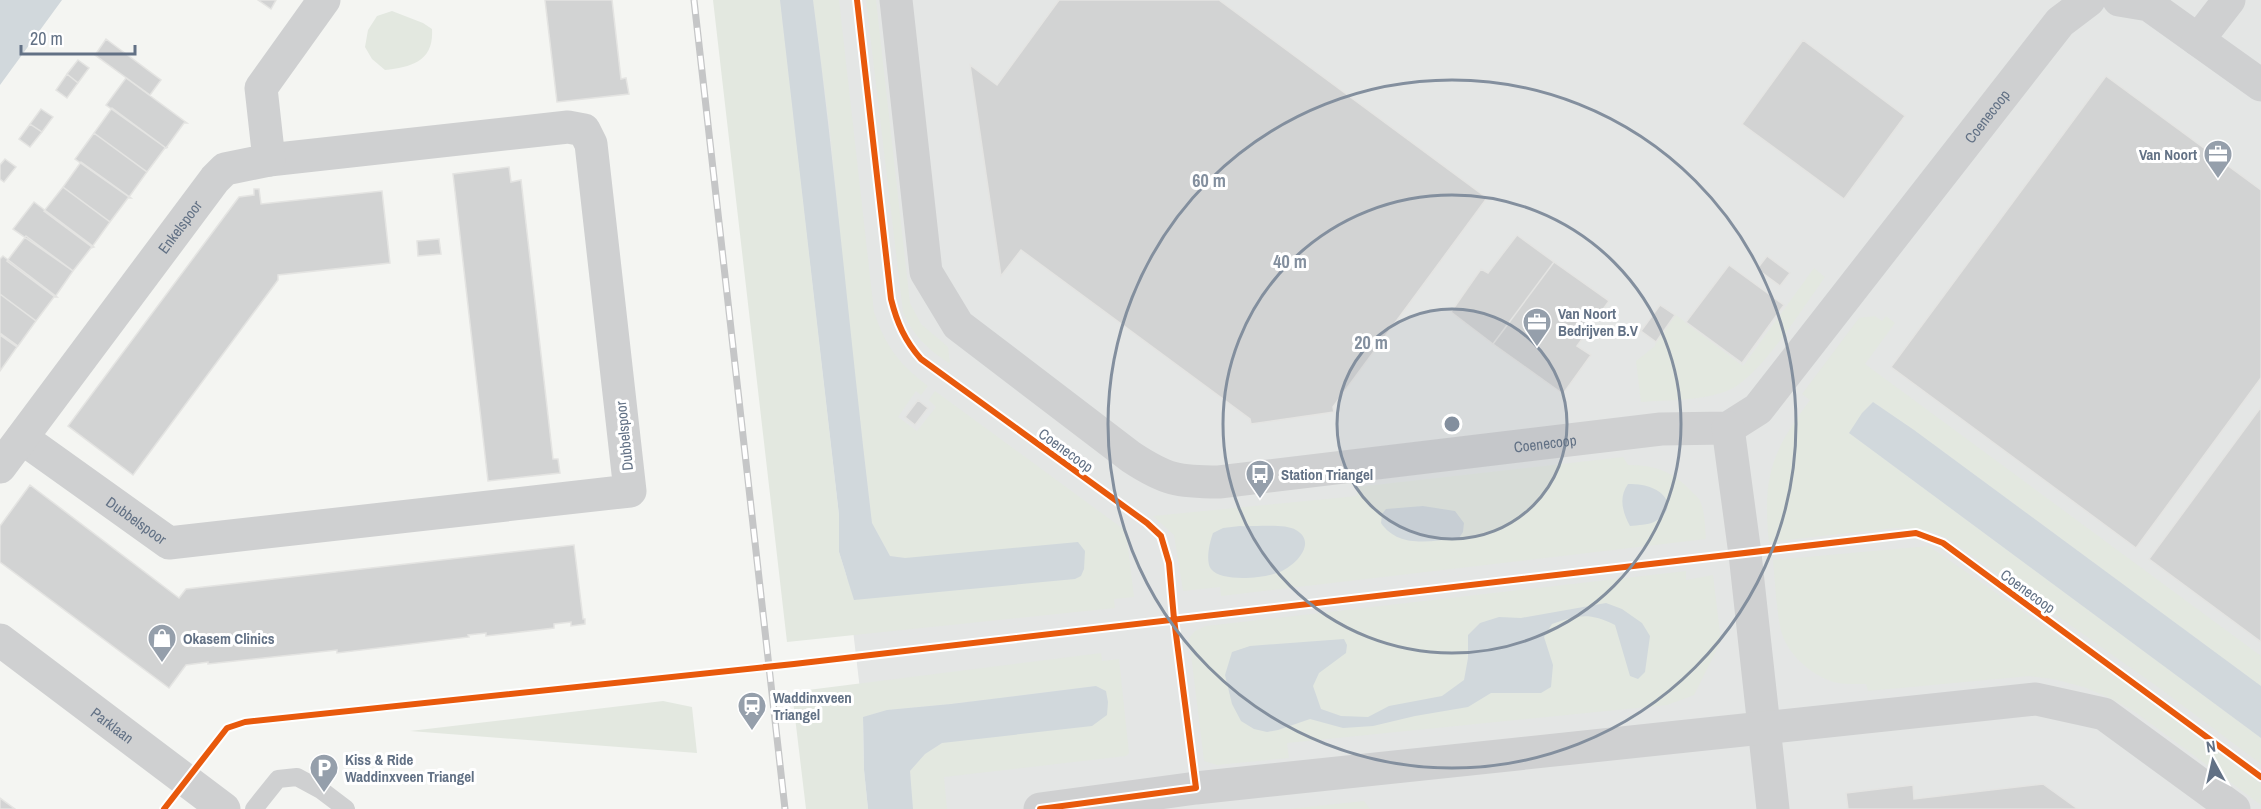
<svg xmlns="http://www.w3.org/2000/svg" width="2261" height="809" font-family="'Archivo Narrow',sans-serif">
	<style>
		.built { fill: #e4e6e5 }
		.green { fill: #e3e8e0 }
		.water { fill: #d1d8dc }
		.building { fill: #d2d3d3; stroke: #e4e4e2; stroke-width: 1.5 }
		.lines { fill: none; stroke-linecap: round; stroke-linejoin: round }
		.service { stroke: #cfd0d1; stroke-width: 18 }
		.minor { stroke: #cfd0d1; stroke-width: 33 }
		.tertiary { stroke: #cfd0d1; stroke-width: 33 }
		.rail-casing { stroke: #c5c6c7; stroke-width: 7 }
		.rail { stroke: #fff; stroke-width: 4.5; stroke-dasharray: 14; stroke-linecap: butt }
		.cycleway-casing { stroke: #fff; stroke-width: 10 }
		.cycleway { stroke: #e8590c; stroke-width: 6 }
		.ring { fill: none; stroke: #838f9e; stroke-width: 3 }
		.labels { text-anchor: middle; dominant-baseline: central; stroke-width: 6; stroke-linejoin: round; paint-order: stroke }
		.street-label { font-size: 15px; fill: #627185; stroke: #fff }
		.poi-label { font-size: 15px; font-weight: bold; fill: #627185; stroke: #fff; text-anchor: start }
		.centre { fill: #838f9e; stroke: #fff; stroke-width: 3 }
		.ring-label { font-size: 18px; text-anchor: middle; font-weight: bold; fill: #838f9e; stroke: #fff; stroke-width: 6; stroke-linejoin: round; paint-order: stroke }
	</style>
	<rect width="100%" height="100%" fill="#f4f5f2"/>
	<!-- built -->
	<path class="built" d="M779 0H2261V809H874Z"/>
	<!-- green -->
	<path class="green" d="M713 0H780L839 515V552L854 600 905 558 890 556 872 523 849 327 830 131 813 0H839L874 312C886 347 899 364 928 386L921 395 916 391 898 417 917 431 936 407 929 400 935 391 1126 531 1134 597 1114 599 1115 608 787 642Z
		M866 0H876L910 303 921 324 948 347 950 364C928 349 913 336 903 312Z
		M392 11 423 23 432 29C434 61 412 67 385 70L372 59 365 47 368 30 377 16Z
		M1814 268 1825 277C1804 306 1760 377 1729 390 1703 401 1669 400 1641 402L1636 361 1655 346 1656 342 1676 315 1743 366Z
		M1875 316 1882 321 1886 316 1895 323 1865 364 2261 656V686L1914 430 1873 402 1849 433 2261 738V764L2162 690 1947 538 1929 530 1895 528 1769 542C1762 477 1772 451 1810 400L1802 394 1859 318Z
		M1623 457 1628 465C1653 464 1674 472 1691 491 1694 494 1699 498 1700 501 1705 512 1705 527 1706 539L1221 596 1220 587 1183 591 1174 535 1153 516 1357 496V487Z
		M1929 546 2117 677 2261 784V805L2135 712 2112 699 2084 687 2053 679 2029 676 1868 691 1866 684C1853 684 1840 685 1828 680 1806 671 1784 650 1780 626 1776 604 1775 581 1773 560Z
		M1686 571V580L1713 575 1721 641 1694 695 1667 705 1287 743 1289 758 1217 765 1204 761 1189 638 1195 631 1206 626Z
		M1101 653 1102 661 1119 659 1129 753 1126 756 944 777 947 809H913L910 771 925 754 942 743 1106 691 1096 686 951 704 887 710 863 717 864 770 868 809H806L792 692Z
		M663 701 692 707 697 753 410 731Z
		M1364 801 1370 809H1289Z"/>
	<!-- water -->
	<path class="water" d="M0 0H62L0 85Z
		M780 0H813C836 174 851 349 872 523L890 556 905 558 1078 542 1085 551 1084 569 1081 576 1075 579 854 600 839 552V515Z
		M1873 402 1914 430 2261 686V738L1849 433 1862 413Z
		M1628 484C1632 484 1638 484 1642 485 1665 489 1680 508 1654 522 1648 525 1638 525 1630 526 1623 513 1618 498 1628 484Z
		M1423 506 1455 511 1464 523 1463 532 1459 538C1431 541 1399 549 1381 523L1382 514 1386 509Z
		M1240 526C1254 527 1285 523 1296 530 1317 542 1297 564 1282 571 1268 578 1222 583 1211 569 1205 561 1210 541 1213 533L1223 528Z
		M1606 603 1622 609 1642 623 1650 636 1645 672 1638 679 1630 676 1615 625C1589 612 1579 615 1552 624L1544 637 1553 665 1551 687 1541 693H1491L1468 707 1415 716 1373 726 1343 728 1310 719 1278 730 1267 732 1254 729 1241 721 1232 704 1225 675 1232 652 1250 646 1344 639 1347 645 1346 653 1319 673 1313 686 1321 709 1341 716 1368 717 1389 706 1442 696 1464 680 1468 658V635L1480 623 1499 617 1521 618Z
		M1096 686 1106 691 1108 702 1107 715 1092 726 942 743 925 754 910 771 913 809H868L864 770 863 717 887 710 951 704Z"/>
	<!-- building -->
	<path class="building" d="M258 0H276L271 9Z
		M545 0H612L621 79 626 78 629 94 557 102Z
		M1059 0H1219L1487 198 1333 407 1334 412 1251 424 1250 419 1021 250 1001 276 970 65 997 85Z
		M106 39 161 80 150 95 95 55Z
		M1803 40 1905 116 1844 199 1742 124Z
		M78 60 89 68 78 83 67 74Z
		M67 74 78 83 67 98 56 90Z
		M2106 76 2261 190V378L2136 548 1891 367Z
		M126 78 187 123H184L166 148 106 105Z
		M112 108 166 148 168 147 165 148 147 172 94 133Z
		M41 109 53 117 42 132 30 124Z
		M30 124 42 132 30 147 19 139Z
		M94 133 147 172 129 197 75 159Z
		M5 159 16 167 4 182 0 179V165Z
		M81 162 131 198H128L110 222 63 187Z
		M509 167 511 182 521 180 553 459H558L560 473 488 481 453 174Z
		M63 187 110 222 92 247 44 211Z
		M254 189H259L261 204 382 191 390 263 278 275V280L133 475 68 426 239 197 254 195Z
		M34 202 94 247 91 248 73 271 13 229Z
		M1517 235 1554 262 1493 344 1451 312 1481 269 1488 273Z
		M26 236 73 271 55 297 7 261Z
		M439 239 441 254 418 256 417 241Z
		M3 256 57 297H54L36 321 0 294V259Z
		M1767 256 1790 273 1780 286 1757 269Z
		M1554 262 1609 301 1577 346 1591 355 1563 394 1493 344Z
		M1729 265 1784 305 1742 363 1686 322Z
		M0 294 36 321 18 346 0 333Z
		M1660 305 1675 315 1656 342 1641 331Z
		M0 335 17 347 0 371Z
		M918 400 928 408 915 425 905 417Z
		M2261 407V642L2149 559Z
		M30 485 179 598 186 589 574 545 583 619H585V624L571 626V622L554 624V628L486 636V633L468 635 469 637 337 653V650L208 664V662L186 665 169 688 0 562V526Z
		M2043 784 2078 809H1848L1846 793 1913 785 1914 799Z
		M0 798 15 809H0Z"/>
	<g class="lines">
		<!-- service -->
		<path class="service" d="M254 809 278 779 297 777 321 790 346 809"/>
		<!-- minor -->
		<g class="minor">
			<path id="s1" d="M896 0 926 272 958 325 1131 457C1166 480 1178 482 1219 482L1661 429 1728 428 1758 409 2060 22 2089 0"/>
			<path d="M2119 0 2149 5 2261 85"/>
			<path d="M2198 40 2229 0"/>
			<path d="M1728 428 1745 554 1773 809"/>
			<path id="s2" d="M22 438 169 543 630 491 591 144 584 130 568 127 269 160"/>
			<path id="s3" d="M0 467 215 179 225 169 269 160 261 88 324 0"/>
			<path d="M1040 809 1196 788 2036 699 2104 714 2234 809"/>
		</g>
		<!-- tertiary -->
		<path class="tertiary" id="s4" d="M0 640 224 809"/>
		<!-- rail casing -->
		<g class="rail-casing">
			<path id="rail" d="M694 0 785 809"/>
		</g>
		<!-- rail -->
		<use href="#rail" class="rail"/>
		<!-- cycleway casing -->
		<g class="cycleway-casing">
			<path id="cycleway" d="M857 0 891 299C897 323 905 341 921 359L1147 523 1161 536 1169 563 1174 619 1196 788 1040 809
				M164 809 227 728 245 722 794 664 1916 533 1943 543 2261 777"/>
		</g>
		<!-- cycleway -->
		<use href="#cycleway" class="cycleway"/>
	</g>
	<!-- distance rings -->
	<circle cx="1452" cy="424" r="115" fill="#838f9e" fill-opacity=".12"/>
	<g class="ring">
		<circle cx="1452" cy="424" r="115"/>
		<circle cx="1452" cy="424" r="229"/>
		<circle cx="1452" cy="424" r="344"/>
	</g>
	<!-- icons -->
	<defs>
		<g id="office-pin" transform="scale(1.5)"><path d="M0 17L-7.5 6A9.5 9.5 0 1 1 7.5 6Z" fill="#959fab" stroke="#fff"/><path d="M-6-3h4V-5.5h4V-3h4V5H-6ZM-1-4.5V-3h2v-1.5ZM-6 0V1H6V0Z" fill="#fff"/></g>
		<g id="bus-pin" transform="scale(1.5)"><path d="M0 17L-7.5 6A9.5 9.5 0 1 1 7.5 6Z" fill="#959fab" stroke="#fff"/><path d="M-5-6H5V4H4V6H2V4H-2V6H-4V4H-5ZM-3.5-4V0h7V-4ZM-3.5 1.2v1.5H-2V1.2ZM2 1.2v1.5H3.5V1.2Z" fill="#fff"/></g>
		<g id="shop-pin" transform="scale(1.5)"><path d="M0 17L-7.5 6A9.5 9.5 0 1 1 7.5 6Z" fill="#959fab" stroke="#fff"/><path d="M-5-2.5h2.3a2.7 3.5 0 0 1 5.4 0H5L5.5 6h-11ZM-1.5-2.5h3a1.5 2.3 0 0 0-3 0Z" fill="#fff"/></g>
		<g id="station-pin" transform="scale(1.5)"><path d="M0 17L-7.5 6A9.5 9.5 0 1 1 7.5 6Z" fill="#959fab" stroke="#fff"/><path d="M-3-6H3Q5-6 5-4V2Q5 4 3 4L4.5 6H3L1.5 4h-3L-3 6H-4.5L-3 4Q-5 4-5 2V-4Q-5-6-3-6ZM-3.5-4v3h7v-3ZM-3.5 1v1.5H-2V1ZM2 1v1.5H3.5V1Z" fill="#fff"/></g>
		<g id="parking-pin" transform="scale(1.5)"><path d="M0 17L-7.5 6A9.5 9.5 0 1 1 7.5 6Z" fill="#959fab" stroke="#fff"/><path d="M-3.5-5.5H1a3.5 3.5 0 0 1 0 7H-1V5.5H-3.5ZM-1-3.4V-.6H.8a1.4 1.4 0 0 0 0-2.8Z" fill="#fff"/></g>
	</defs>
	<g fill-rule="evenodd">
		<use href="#office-pin" x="2218" y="154"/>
		<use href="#office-pin" x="1537" y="322"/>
		<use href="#bus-pin" x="1260" y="474"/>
		<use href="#shop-pin" x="162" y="638"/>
		<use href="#station-pin" x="752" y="706"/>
		<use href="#parking-pin" x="324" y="768"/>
	</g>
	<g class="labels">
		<!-- street labels -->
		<g class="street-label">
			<text stroke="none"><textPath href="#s1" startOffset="1566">Coenecoop</textPath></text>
			<text stroke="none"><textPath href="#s3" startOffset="300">Enkelspoor</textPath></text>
			<text transform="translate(624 436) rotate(-96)">Dubbelspoor</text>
			<text stroke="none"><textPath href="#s1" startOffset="975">Coenecoop</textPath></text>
			<text transform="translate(1066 450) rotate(36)">Coenecoop</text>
			<text stroke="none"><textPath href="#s2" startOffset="141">Dubbelspoor</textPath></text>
			<text transform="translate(2028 591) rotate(36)">Coenecoop</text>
			<text stroke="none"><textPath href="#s4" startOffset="141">Parklaan</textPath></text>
		</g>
		<!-- poi labels -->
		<g class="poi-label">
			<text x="2197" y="154" text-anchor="end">Van Noort</text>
			<text x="1558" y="313">Van Noort<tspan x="1558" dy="17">Bedrijven B.V</tspan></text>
			<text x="1281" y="474">Station Triangel</text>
			<text x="183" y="638">Okasem Clinics</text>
			<text x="773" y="697">Waddinxveen<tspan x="773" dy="17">Triangel</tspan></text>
			<text x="345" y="759">Kiss &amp; Ride<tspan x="345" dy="17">Waddinxveen Triangel</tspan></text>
		</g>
	</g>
	<circle cx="1452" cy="424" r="9" class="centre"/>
	<g class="ring-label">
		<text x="1209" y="187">60 m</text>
		<text x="1290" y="268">40 m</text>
		<text x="1371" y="349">20 m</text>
	</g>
	<!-- north arrow -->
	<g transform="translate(2213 761) rotate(352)" stroke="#ffffff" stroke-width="4.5" paint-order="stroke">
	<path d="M0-4.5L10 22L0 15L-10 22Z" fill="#627185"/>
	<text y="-9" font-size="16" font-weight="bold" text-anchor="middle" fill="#627185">N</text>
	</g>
	<!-- scale -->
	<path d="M21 45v9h114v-9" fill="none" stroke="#627185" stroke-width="3"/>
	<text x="30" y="45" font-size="18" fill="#627185" stroke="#ffffff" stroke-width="4.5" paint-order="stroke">20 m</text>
</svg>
